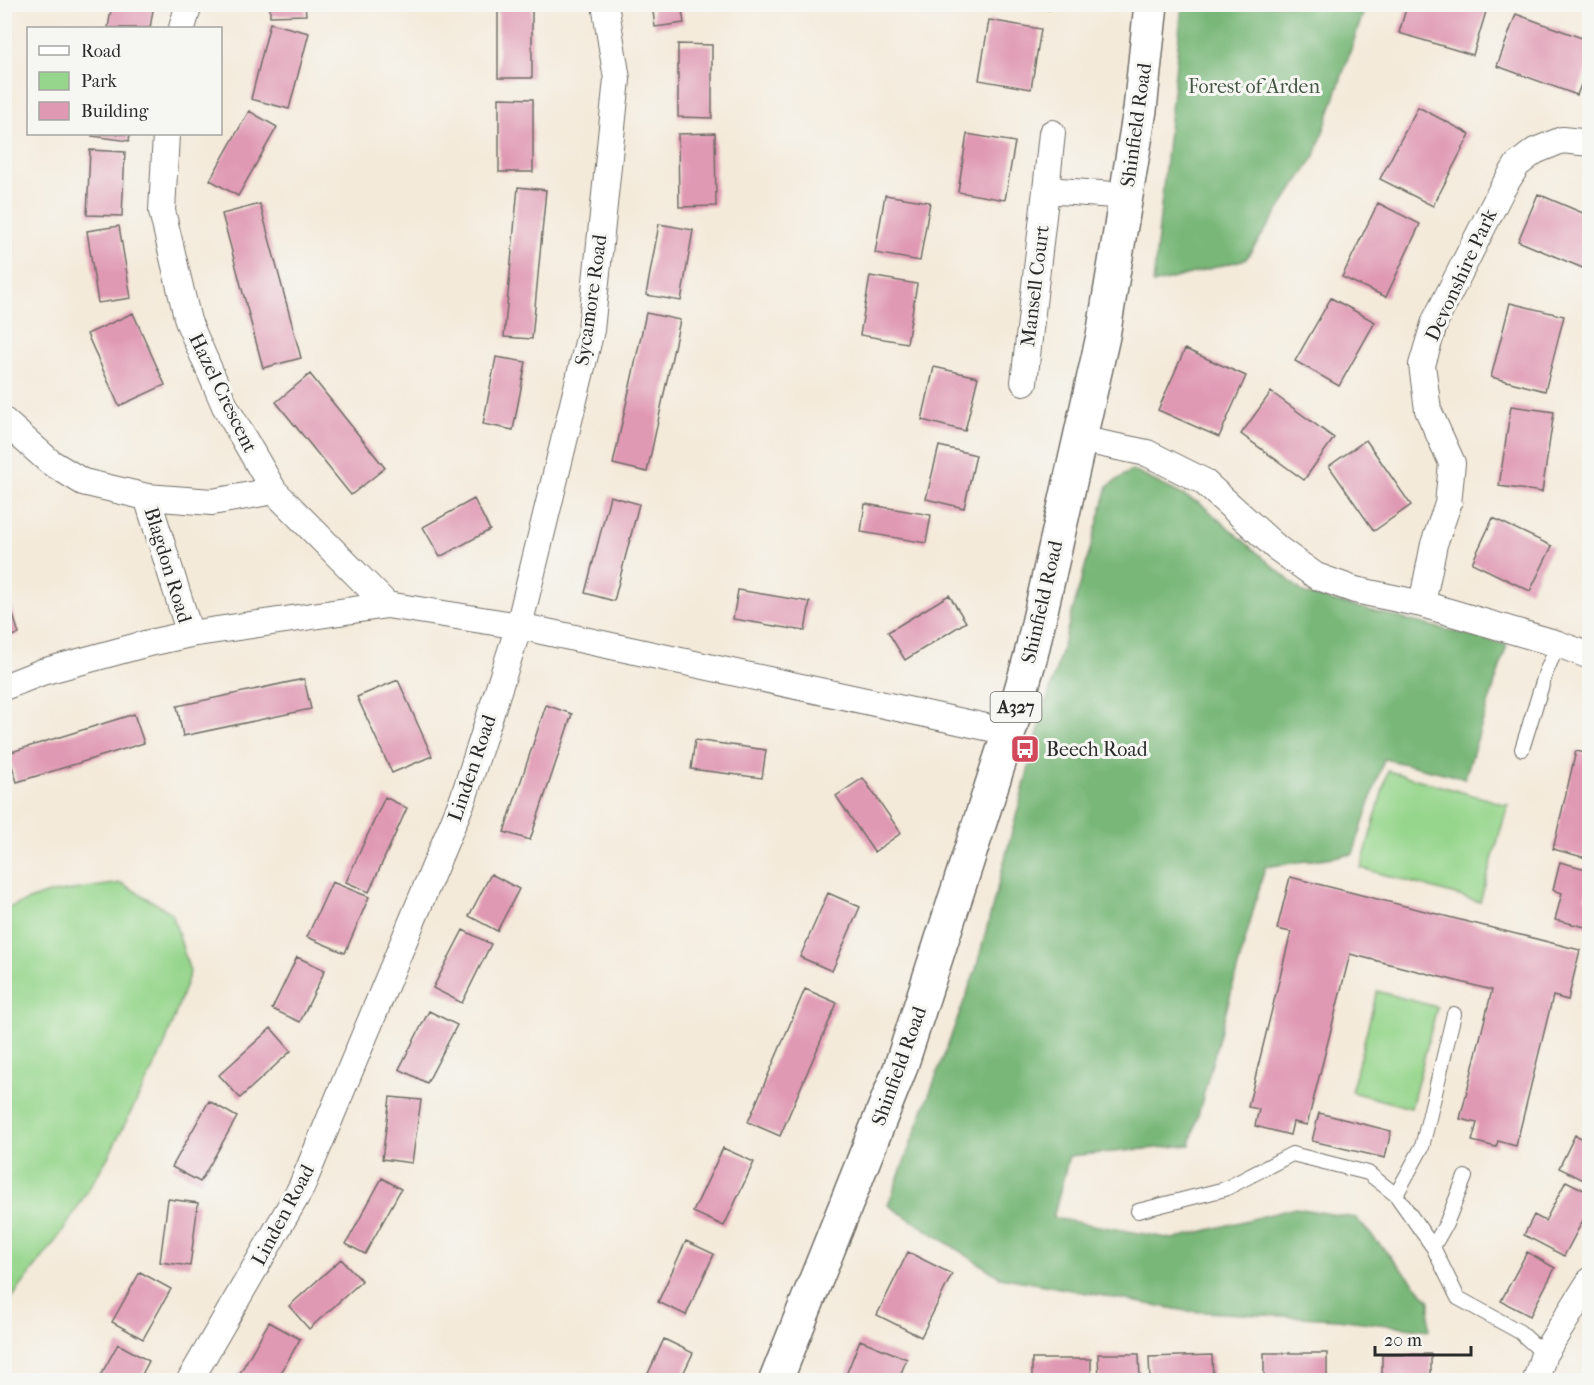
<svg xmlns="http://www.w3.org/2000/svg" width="1594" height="1385" font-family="'IM FELL French Canon',serif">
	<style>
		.green { fill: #96d68c; stroke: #60805c; stroke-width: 1.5 }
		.forest { fill: #78b778; stroke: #527152; stroke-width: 1.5 }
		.building { fill: #e099b3 }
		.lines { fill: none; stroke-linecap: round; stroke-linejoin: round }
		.lane-casing { stroke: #716e68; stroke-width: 16 }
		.street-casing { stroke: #716e68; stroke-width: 28 }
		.primary-casing { stroke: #716e68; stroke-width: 36 }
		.lane { stroke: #fff; stroke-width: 14 }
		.street { stroke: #fff; stroke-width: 26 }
		.primary { stroke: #fff; stroke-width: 33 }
		.labels { text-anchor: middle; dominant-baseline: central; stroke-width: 6; stroke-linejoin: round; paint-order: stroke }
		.shield { fill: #f6f6f2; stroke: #686867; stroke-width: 1.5 }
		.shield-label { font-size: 18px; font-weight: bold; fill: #2b2b2b }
		.park-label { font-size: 20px; fill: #465643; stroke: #f6f6f2 }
		.street-label { font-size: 20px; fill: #2b2b2b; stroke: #f6f6f2 }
		.poi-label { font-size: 20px; fill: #2b2b2b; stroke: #f6f6f2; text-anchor: start }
	</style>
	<rect width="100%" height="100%" fill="#f6f6f2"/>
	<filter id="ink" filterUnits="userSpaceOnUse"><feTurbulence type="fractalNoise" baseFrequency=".0167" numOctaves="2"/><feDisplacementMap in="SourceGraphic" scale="12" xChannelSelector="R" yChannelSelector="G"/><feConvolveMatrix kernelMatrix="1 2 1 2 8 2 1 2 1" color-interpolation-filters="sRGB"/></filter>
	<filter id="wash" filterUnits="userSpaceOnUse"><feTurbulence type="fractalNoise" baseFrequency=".008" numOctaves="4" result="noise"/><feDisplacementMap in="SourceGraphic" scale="24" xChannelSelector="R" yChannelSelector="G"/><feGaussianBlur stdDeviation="1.35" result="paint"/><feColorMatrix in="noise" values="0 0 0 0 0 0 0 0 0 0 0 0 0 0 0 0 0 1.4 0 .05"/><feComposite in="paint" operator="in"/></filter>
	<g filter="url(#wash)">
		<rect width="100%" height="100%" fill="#f4eada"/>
		<!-- green -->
		<path class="green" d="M1388 771 1508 805 1480 902 1361 868Z
			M121 883 172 913 190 972 164 1047 107 1159 63 1231 5 1307V909L45 894Z
			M1377 991 1437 1007 1411 1108 1351 1092Z"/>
		<!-- forest -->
		<path class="forest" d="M1182 5H1366L1315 156 1246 259 1153 284Z
			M1132 470 1201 504 1305 594 1507 645 1465 778 1384 759 1353 854 1265 867 1190 1145 1069 1156 1053 1218 1173 1239 1295 1208 1356 1218 1430 1301 1429 1330 1337 1319 1186 1311 1000 1277 888 1205 976 969 1039 729 1108 486Z"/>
		<g id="blocks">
			<!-- building -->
			<path class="building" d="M112 4H154L150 28H108Z
				M270 4H305L306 15 270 16Z
				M652 4H681L684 23 655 27Z
				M1030 4H1050L1049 10Z
				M498 5H532V78H498Z
				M1407 5H1488L1473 55 1399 33Z
				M1516 14 1590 41V61L1577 95 1497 66Z
				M989 20 1041 29 1031 89 979 80Z
				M270 23 309 33 289 109 251 99Z
				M678 44 712 45V118L678 117Z
				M499 98 533 99V172H499Z
				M1418 107 1470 134 1433 206 1380 179Z
				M249 111 277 127 238 196 210 180Z
				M715 133 716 206 679 207 678 134Z
				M93 134H130L129 141 92 136Z
				M967 134 1015 142 1005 200 958 192Z
				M90 150 125 152 122 216 87 215Z
				M518 187 546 190 532 339 504 337Z
				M1538 194 1590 216V271L1518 241Z
				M885 195 930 202 920 261 875 253Z
				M1378 203 1420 224 1386 297 1342 277Z
				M260 204 301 358 263 368 222 214Z
				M659 224 693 230 681 301 646 295Z
				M119 226 131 298 98 303 87 231Z
				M870 276 917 284 907 343 860 335Z
				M1331 298 1375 322 1339 386 1295 361Z
				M1510 303 1564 316 1545 391 1491 377Z
				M133 313 165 385 119 406 87 334Z
				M646 313 680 320 647 472 613 464Z
				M1185 349 1246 376 1219 437 1158 410Z
				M496 357 526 362 513 430 483 424Z
				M934 367 978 377 965 431 922 420Z
				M310 374 385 468 351 495 276 402Z
				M1271 392 1334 438 1304 480 1241 434Z
				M1511 406 1554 412 1542 492 1499 486Z
				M1366 440 1411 505 1374 531 1329 466Z
				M939 446 976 455 964 508 926 499Z
				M610 496 639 504 614 601 585 593Z
				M474 499 490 530 440 557 423 527Z
				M865 504 931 515 926 543 861 532Z
				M1493 518 1552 546 1530 591 1472 563Z
				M738 590 810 602 805 631 733 619Z
				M949 595 966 622 905 660 888 632Z
				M9 602 19 634 4 638V604Z
				M304 679 311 709 183 736 177 706Z
				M398 680 432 756 392 773 357 697Z
				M546 705 572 714 530 840 504 832Z
				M134 714 144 743 17 782 8 753Z
				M695 740 766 750 762 778 691 769Z
				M1576 751 1590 754V859L1553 849Z
				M863 778 901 833 874 852 836 796Z
				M385 797 407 808 369 892 346 882Z
				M1560 862 1590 870V881L1585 898 1590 899V928L1555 920 1562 893 1553 890Z
				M491 874 519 889 497 931 469 916Z
				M1290 877 1580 950 1568 1000 1553 996 1516 1146 1498 1141 1496 1147 1472 1141 1477 1123 1460 1119 1492 990 1350 954 1307 1125 1293 1122 1290 1135 1255 1126 1259 1109 1248 1107 1291 932 1277 929Z
				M332 882 369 897 345 953 307 937Z
				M828 893 860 907 832 971 800 957Z
				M463 930 491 944 462 1003 433 988Z
				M297 957 325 970 300 1022 272 1009Z
				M805 989 837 1003 780 1136 748 1122Z
				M429 1011 457 1025 427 1083 399 1069Z
				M271 1028 291 1051 240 1098 219 1075Z
				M390 1097 421 1100 412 1163 382 1159Z
				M209 1101 237 1117 200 1182 172 1167Z
				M1319 1113 1391 1131 1385 1158 1312 1141Z
				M1575 1135 1590 1142V1183L1559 1168Z
				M723 1148 754 1162 724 1226 693 1212Z
				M382 1178 401 1189 365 1254 346 1244Z
				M1566 1181 1590 1193V1207L1564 1256 1524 1235 1534 1215 1545 1221Z
				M168 1199 198 1203 190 1266 160 1262Z
				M686 1241 714 1254 686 1315 658 1302Z
				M908 1252 952 1274 921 1337 877 1315Z
				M1527 1252 1555 1268 1530 1316 1501 1301Z
				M341 1259 362 1281 309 1329 289 1306Z
				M140 1272 171 1289 143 1339 112 1322Z
				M269 1322 300 1339 277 1380H236Z
				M664 1339 693 1353 680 1380H645Z
				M860 1340 907 1359 898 1380H844Z
				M118 1344 149 1361 139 1380H98Z
				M1264 1353H1327V1380H1264Z
				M1098 1354H1139L1140 1380H1099Z
				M1431 1354V1380H1382V1355Z
				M1212 1355 1213 1380H1150L1149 1357Z
				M1032 1359H1091V1380H1032Z"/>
		</g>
	</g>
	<g filter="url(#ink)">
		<use href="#blocks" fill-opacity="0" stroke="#716e68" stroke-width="1.5"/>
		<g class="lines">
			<!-- lane casing -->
			<g class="lane-casing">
				<path id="lane" d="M1522 749 1546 672 1558 644
					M1396 1195 1422 1147 1454 1014
					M1138 1211 1225 1189 1292 1154 1368 1173 1396 1195 1433 1247 1458 1298 1520 1332 1544 1354
					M1433 1247 1446 1224 1465 1177"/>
			</g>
			<!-- street casing -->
			<g class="street-casing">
				<path id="street" d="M182 28 189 4
					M1052 133 1046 190 1127 196
					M166 134 162 211 188 321 225 406 274 491 387 605
					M1024 382 1046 190
					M4 421 50 462 83 482 147 497 212 502 274 491
					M1079 439 1147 453 1203 481 1277 548 1316 576 1355 590 1422 604 1558 644 1590 656
					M147 497 190 634
					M1422 604 1434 544 1448 504 1452 463 1428 410 1422 365 1435 321 1501 191 1517 165 1535 151 1562 140 1590 143
					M4 687 42 672 145 644 190 634 387 605 519 626 1009 732
					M190 1380 301 1188 463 799 519 626 591 330 617 79 605 4
					M1536 1380 1544 1354 1590 1281"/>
			</g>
			<!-- primary casing -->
			<g class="primary-casing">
				<path id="primary" d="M776 1380 900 1069 1009 732 1031 655 1103 336 1140 110 1151 4"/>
			</g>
			<!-- lane -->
			<use href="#lane" class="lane"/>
			<!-- street -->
			<use href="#street" class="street"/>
			<!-- primary -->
			<use href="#primary" class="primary"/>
		</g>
	</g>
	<!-- icons -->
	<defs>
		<g id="bus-square" transform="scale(1.5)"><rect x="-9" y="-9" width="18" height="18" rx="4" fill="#d1495b" stroke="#f6f6f2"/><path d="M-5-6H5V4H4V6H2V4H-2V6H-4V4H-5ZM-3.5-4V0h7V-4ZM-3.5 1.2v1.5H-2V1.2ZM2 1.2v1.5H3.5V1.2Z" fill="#fff"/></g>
	</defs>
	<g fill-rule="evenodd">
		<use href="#bus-square" x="1025" y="749"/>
	</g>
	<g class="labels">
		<!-- shield labels -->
		<rect class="shield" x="990.5" y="692" width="51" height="30" rx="4.5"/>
		<g class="shield-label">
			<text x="1016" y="707">A327</text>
		</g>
		<!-- park labels -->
		<g class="park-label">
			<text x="1254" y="86">Forest of Arden</text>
		</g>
		<!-- street labels -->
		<g class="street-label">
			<text transform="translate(1136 125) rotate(-82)">Shinfield Road</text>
			<text transform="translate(1461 275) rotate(-65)">Devonshire Park</text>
			<text transform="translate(1035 286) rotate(-83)">Mansell Court</text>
			<text transform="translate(591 300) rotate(-82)">Sycamore Road</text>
			<text transform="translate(223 393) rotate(64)">Hazel Crescent</text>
			<text transform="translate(168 565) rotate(73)">Blagdon Road</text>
			<text transform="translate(1042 602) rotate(-77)">Shinfield Road</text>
			<text transform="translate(472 768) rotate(-71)">Linden Road</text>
			<text transform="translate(899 1066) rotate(-70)">Shinfield Road</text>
			<text transform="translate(283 1215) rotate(-62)">Linden Road</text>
		</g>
		<!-- poi labels -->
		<g class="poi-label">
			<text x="1046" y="749">Beech Road</text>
		</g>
	</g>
	<!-- margin -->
	<rect width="1594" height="1385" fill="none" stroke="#f6f6f2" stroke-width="24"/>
	<!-- legend -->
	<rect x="27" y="27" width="195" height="108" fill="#f6f6f2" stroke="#a5a5a2" stroke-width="1.5"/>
	<rect x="39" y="46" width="30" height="9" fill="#ffffff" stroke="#a5a5a2" stroke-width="1.5"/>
	<text x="81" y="57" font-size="18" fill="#2b2b2b">Road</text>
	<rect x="39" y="72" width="30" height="18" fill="#96d68c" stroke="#a5a5a2" stroke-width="1.5"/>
	<text x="81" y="87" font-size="18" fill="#2b2b2b">Park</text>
	<rect x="39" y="102" width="30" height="18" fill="#e099b3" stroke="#a5a5a2" stroke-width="1.5"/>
	<text x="81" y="117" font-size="18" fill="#2b2b2b">Building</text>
	<!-- scale -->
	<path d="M1375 1346v9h96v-9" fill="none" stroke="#2b2b2b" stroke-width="3"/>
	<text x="1384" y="1346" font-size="18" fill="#2b2b2b" stroke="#f6f6f2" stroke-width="4.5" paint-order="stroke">20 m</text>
</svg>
